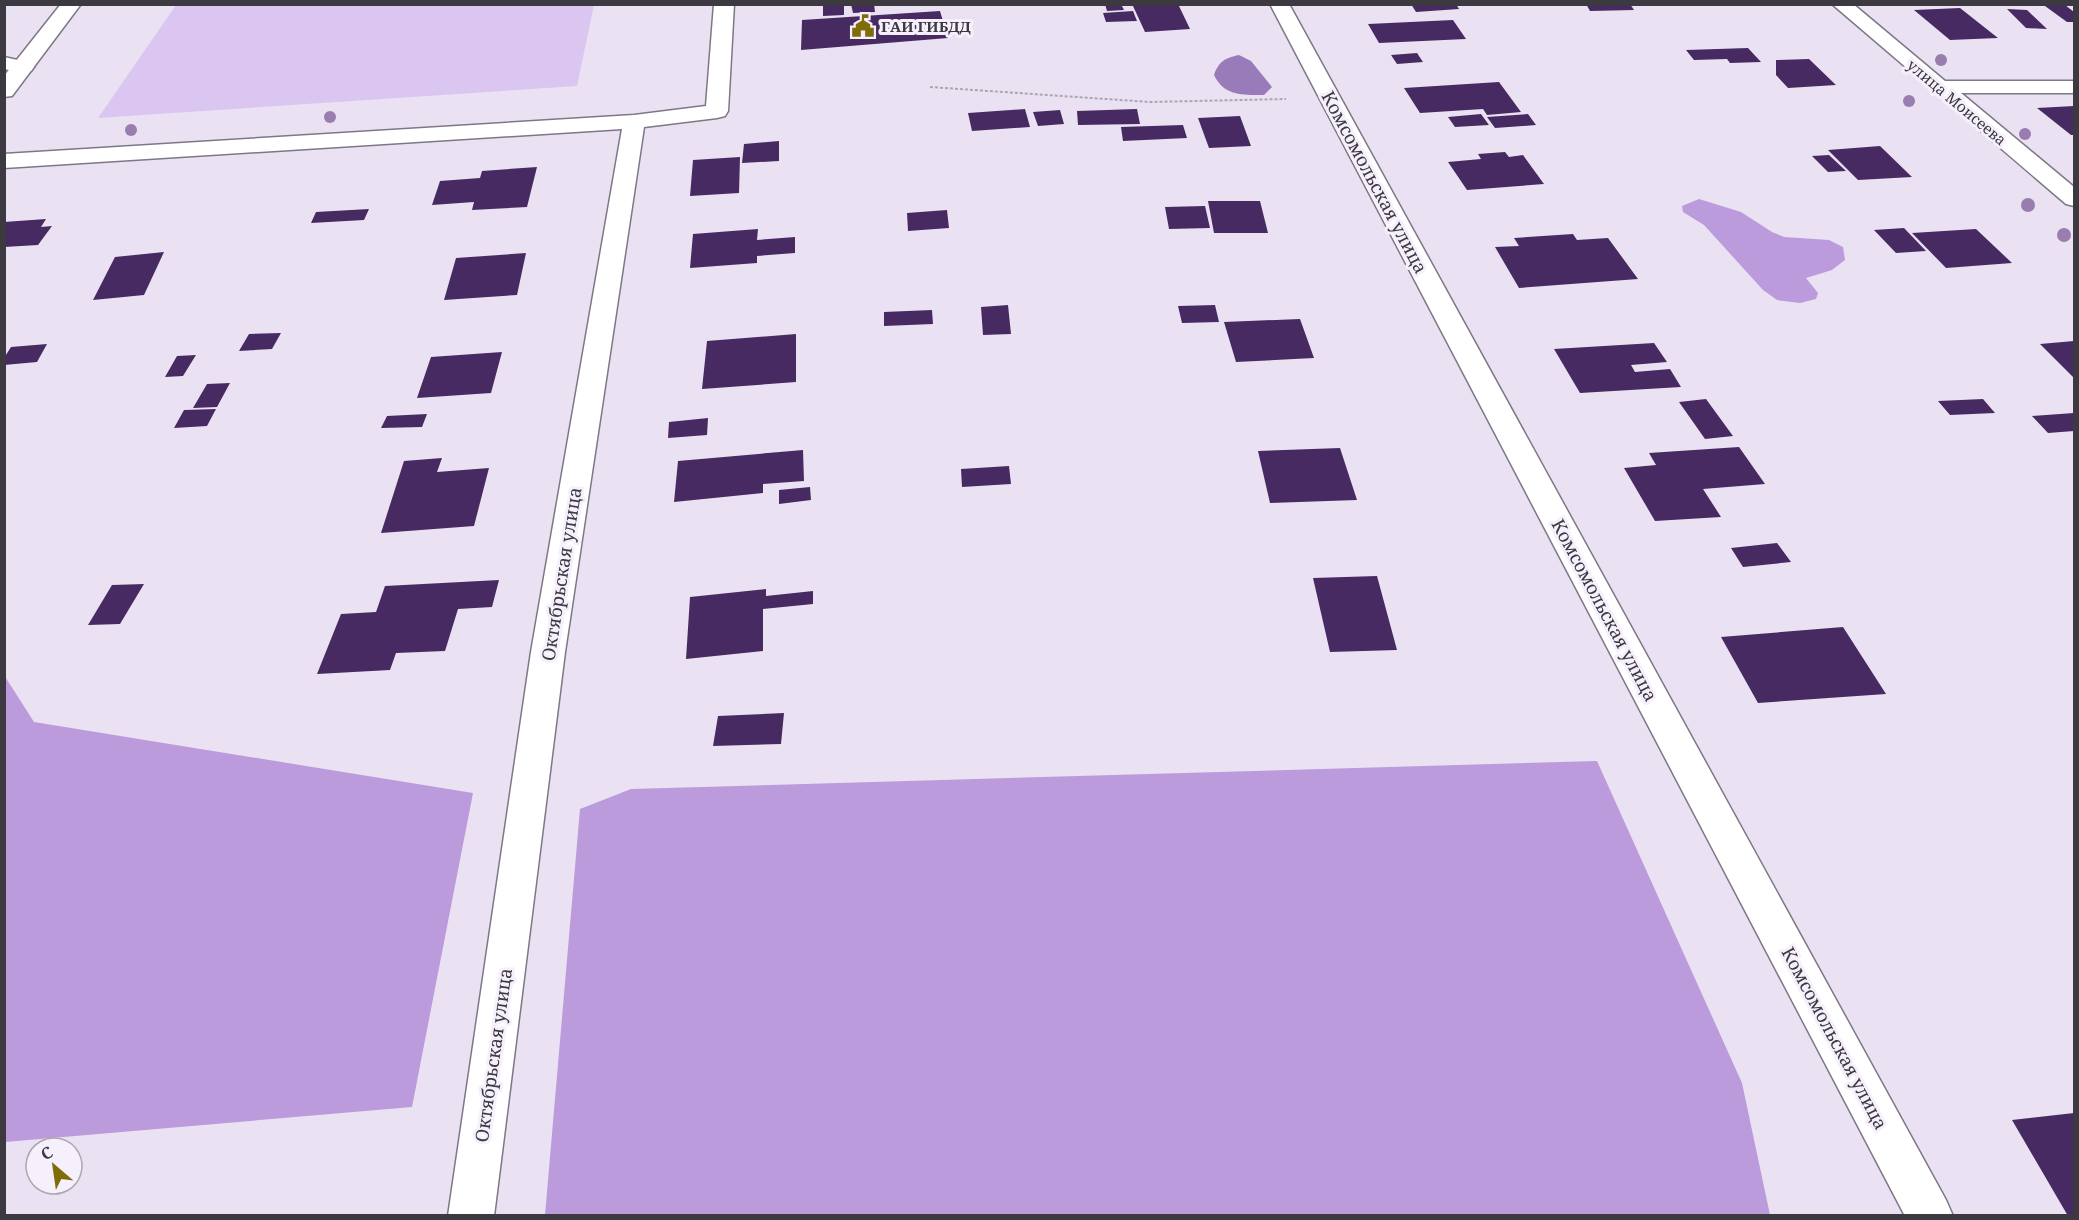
<svg xmlns="http://www.w3.org/2000/svg" width="2079" height="1220" font-family="'Noto Serif',serif">
	<style>
		.green { fill: #dbc6f2 }
		.forest { fill: #bb9bdc }
		.water { fill: #9a7bb9 }
		.building { fill: #482a62 }
		.lines { fill: none; stroke-linecap: round; stroke-linejoin: round }
		.street-casing { stroke: #7e7785; stroke-width: 3 }
		.secondary-casing { stroke: #7e7785; stroke-width: 3 }
		.path { stroke: #aba5b1; stroke-width: 2; stroke-dasharray: 3 2; stroke-linecap: butt }
		.street { fill: #fff; fill-rule: evenodd }
		.secondary { fill: #fff; fill-rule: evenodd }
		.tree { fill: #987dae }
		.labels { text-anchor: middle; dominant-baseline: central; stroke-width: 6; stroke-linejoin: round; paint-order: stroke }
		.far-poi-label { font-size: 15px; font-weight: bold; fill: #3c3940; stroke: #f6f0fd; text-anchor: start }
		.far-street-label { font-size: 15px; fill: #3c3940; stroke: #f6f0fd }
		.street-label { font-size: 18px; fill: #3c3940; stroke: #f6f0fd }
	</style>
	<rect width="100%" height="100%" fill="#eae2f2"/>
	<!-- green -->
	<path class="green" d="M176 5V4L594 5 577 86 98 118Z"/>
	<!-- forest -->
	<path class="forest" d="M1699 199 1741 212 1772 232 1784 237 1829 240 1843 247 1845 260 1832 270 1806 278 1818 293 1816 299 1800 303 1777 300 1763 290 1704 225 1683 212 1682 206Z
		M4 675 34 722 473 793 412 1107 5 1142Z
		M1597 761 1742 1083 1770 1215H545L580 809 631 789Z"/>
	<!-- water -->
	<path class="water" d="M1239 55 1251 61 1272 87 1264 95C1242 95 1224 96 1214 75 1219 61 1225 58 1239 55Z"/>
	<!-- building -->
	<path class="building" d="M823 4H844V15L823 16Z
		M851 4H874L875 12 853 13Z
		M1105 4H1121L1124 10 1107 11Z
		M1149 4H1178L1190 29 1145 32 1133 6Z
		M1411 4H1456L1459 9 1416 12Z
		M1586 4H1630L1634 10 1590 11Z
		M2065 5 2074 12V22H2067L2045 6Z
		M1960 8 1998 38 1950 40 1914 10Z
		M2007 9 2027 10 2047 29 2026 28Z
		M940 11 948 38 801 50 802 20Z
		M1133 11 1137 21 1106 22 1103 13Z
		M1453 20 1466 39 1379 43 1368 24Z
		M1748 48 1761 62 1730 63 1727 59 1694 60 1686 50Z
		M1417 53 1423 62 1397 64 1391 55Z
		M1809 59 1836 85 1788 88 1776 75V60Z
		M1499 82 1521 112 1487 115 1483 109 1420 113 1404 88Z
		M2074 106V135H2071L2037 108Z
		M1025 109 1030 127 972 131 968 113Z
		M1137 109 1140 124 1078 125 1077 111Z
		M1060 110 1064 124 1038 126 1033 112Z
		M1481 114 1489 125 1455 127 1448 117Z
		M1528 114 1536 125 1495 128 1487 117Z
		M1240 116 1251 146 1209 148 1198 118Z
		M1183 125 1187 138 1123 141 1121 127Z
		M779 141V161L742 163 744 144Z
		M1880 146 1912 177 1858 180 1828 150Z
		M1505 152 1509 157 1523 155 1544 184 1467 190 1448 162 1481 159 1478 154Z
		M1829 155 1846 171 1828 172 1812 156Z
		M740 157 739 193 690 196 693 160Z
		M537 167 527 207 472 210 474 202 432 205 440 181 480 178 482 171Z
		M1208 201H1260L1268 233H1214Z
		M1205 206 1210 228 1169 229 1165 207Z
		M369 209 364 220 311 223 316 212Z
		M947 210 949 228 908 231 907 213Z
		M46 219 41 227 52 226 38 245 4 247V222Z
		M1904 228 1926 251 1896 253 1874 230Z
		M758 229 757 240 795 237V253L757 256V263L690 268 693 234Z
		M1976 229 2012 263 1946 268 1912 233Z
		M1573 234 1577 240 1608 238 1638 279 1519 288 1495 247 1519 246 1514 238Z
		M164 252 144 295 93 300 115 257Z
		M526 253 517 295 444 300 456 258Z
		M1008 305 1011 334 983 335 981 307Z
		M1215 305 1219 322 1182 323 1178 306Z
		M932 310 933 324 884 326V312Z
		M1300 319 1314 358 1236 362 1224 322Z
		M281 333 272 349 239 351 249 334Z
		M796 334V382L702 389 707 341Z
		M2074 341V378L2040 344Z
		M1654 343 1667 362 1631 365 1635 372 1670 369 1681 387 1580 393 1554 349Z
		M47 344 37 362 4 365V358L11 347Z
		M502 352 491 393 417 398 431 357Z
		M196 355 183 376 165 377 177 356Z
		M230 383 217 407 193 408 207 384Z
		M1706 399 1733 436 1705 439 1679 402Z
		M1983 399 1995 413 1950 415 1938 401Z
		M216 409 207 426 174 428 184 410Z
		M2074 413V431L2048 433 2032 416Z
		M427 414 422 427 381 428 387 416Z
		M708 418 707 435 668 438 669 422Z
		M1739 447 1765 484 1703 489 1721 517 1655 521 1624 468 1656 465 1649 453Z
		M1340 448 1357 500 1270 503 1258 451Z
		M803 450 804 481 763 484V493L674 502 678 461Z
		M442 458 437 472 489 468 474 526 381 533 404 461Z
		M1009 466 1011 484 962 487 961 469Z
		M810 487 811 500 779 504V490Z
		M1777 543 1791 562 1743 567 1731 548Z
		M1377 576 1397 650 1330 652 1313 578Z
		M499 580 492 607 458 609 445 651 396 653 390 670 317 674 341 614 376 612 385 586Z
		M144 584 120 624 88 625 112 585Z
		M766 589V596L813 591V604L763 609V651L686 659 690 597Z
		M1843 627 1886 694 1758 703 1721 637Z
		M784 713 781 744 713 746 718 716Z
		M2074 1113V1216H2068L2012 1120Z"/>
	<g class="lines">
		<!-- street casing -->
		<g class="street-casing">
			<path id="street" d="M714 4H734L728 111 725 116 717 118 644 127 565 652 494 1216H448L531 652 622 129 4 168V154L634 115 706 106Z
				M1270 4H1289L1946 1200 1953 1216H1905Z
				M1832 4H1853L1945 81H2074V93H1961L2074 187V206L2066 204Z
				M4 57 31 63 34 67 31 71 24 73 4 69Z"/>
		</g>
		<!-- secondary casing -->
		<g class="secondary-casing">
			<path id="secondary" d="M61 4H81L12 96 4 97V76Z"/>
		</g>
		<!-- path -->
		<path class="path" d="M930 87 1150 102 1286 99"/>
		<!-- street -->
		<use href="#street" class="street"/>
		<!-- secondary -->
		<use href="#secondary" class="secondary"/>
	</g>
	<!-- trees -->
	<g class="tree">
		<circle cx="1941" cy="60" r="6"/>
		<circle cx="1909" cy="101" r="6"/>
		<circle cx="330" cy="117" r="6"/>
		<circle cx="131" cy="130" r="6"/>
		<circle cx="2025" cy="134" r="6"/>
		<circle cx="2028" cy="205" r="7"/>
		<circle cx="2064" cy="235" r="7"/>
	</g>
	<!-- icons -->
	<defs>
		<g id="civic-bare" transform="scale(1.8)"><path d="M-.6-6.5H3V-4.5H.6V-3L4-1V1h2V6H-6V1h2V-1L-.6-3ZM-1.2 2.5V6h2.4V2.5Z" fill="#806d09" stroke="#f6f0fd" stroke-width="2.5" paint-order="stroke"/></g>
	</defs>
	<g fill-rule="evenodd">
		<use href="#civic-bare" x="863" y="26"/>
	</g>
	<g class="labels">
		<!-- far-poi labels -->
		<g class="far-poi-label">
			<text x="881" y="26">ГАИ ГИБДД</text>
		</g>
		<!-- far-street labels -->
		<g class="far-street-label">
			<text transform="translate(1957 102) rotate(40)">улица Моисеева</text>
		</g>
		<!-- street labels -->
		<g class="street-label">
			<text transform="translate(1375 182) rotate(62)">Комсомольская улица</text>
			<text transform="translate(561 574) rotate(-81)">Октябрьская улица</text>
			<text transform="translate(1605 610) rotate(62)">Комсомольская улица</text>
			<text transform="translate(1835 1038) rotate(62)">Комсомольская улица</text>
			<text transform="translate(493 1055) rotate(-82)">Октябрьская улица</text>
		</g>
	</g>
	<!-- border -->
	<rect width="2079" height="1220" fill="none" stroke="#3c3940" stroke-width="12"/>
	<!-- north arrow -->
	<g transform="translate(54 1166) rotate(331)"><circle r="28" fill="#f6f0fd" stroke="#aca7b1" stroke-width="1.5"/>
	<path d="M0-4.5L10 22L0 15L-10 22Z" fill="#806d09"/>
	<text y="-9" font-size="16" font-weight="bold" text-anchor="middle" fill="#3c3940">С</text>
	</g>
</svg>
